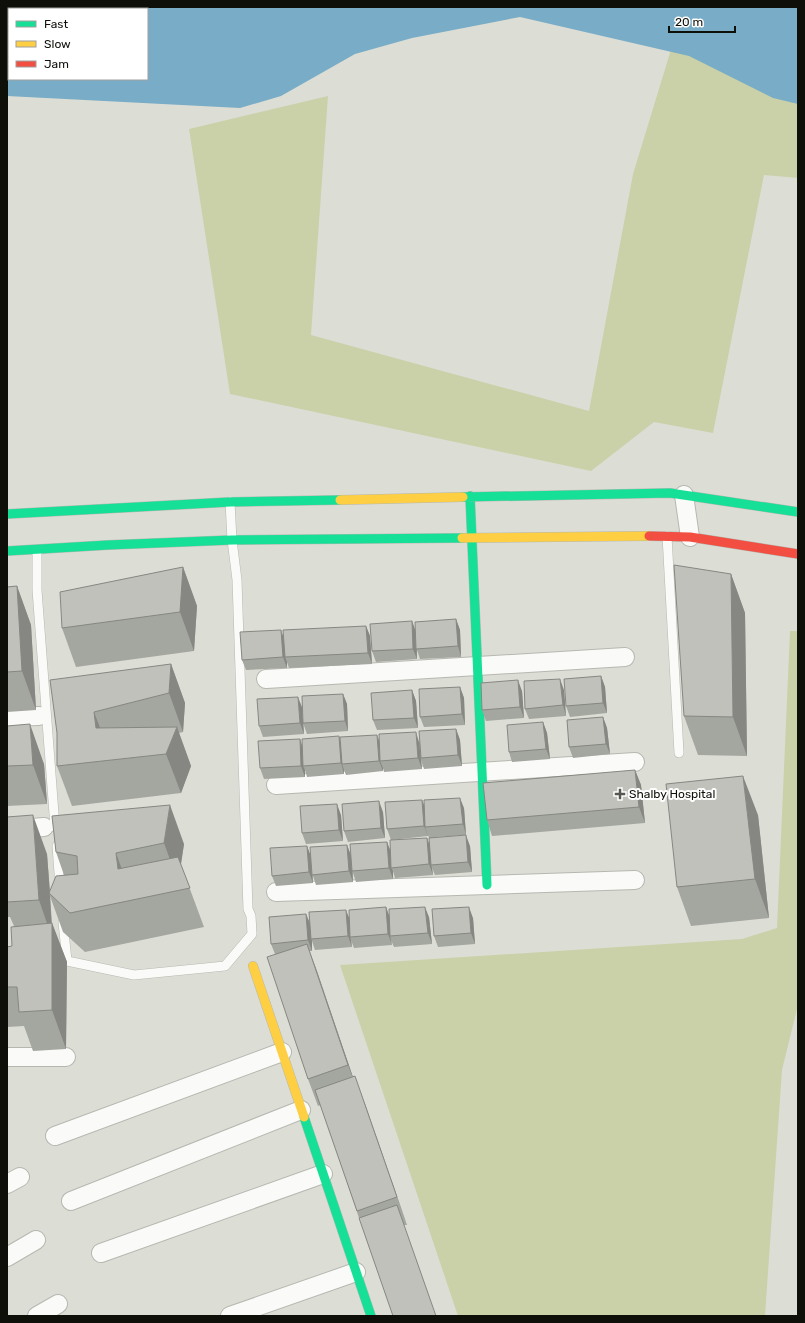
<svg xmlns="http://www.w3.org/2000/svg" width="805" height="1323" font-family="Rubik,sans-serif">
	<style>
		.green { fill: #cad1a9 }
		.water { fill: #79acc7; fill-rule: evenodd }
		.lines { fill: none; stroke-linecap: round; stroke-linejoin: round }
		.lane-casing { stroke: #b6b8b0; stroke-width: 10 }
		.street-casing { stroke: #b6b8b0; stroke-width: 20 }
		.fast-casing { stroke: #b6b8b0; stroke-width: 10 }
		.slow-casing { stroke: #b6b8b0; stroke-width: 10 }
		.jam-casing { stroke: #b6b8b0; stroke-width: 10 }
		.lane { stroke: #fafaf9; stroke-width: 9 }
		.street { stroke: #fafaf9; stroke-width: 18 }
		.fast { stroke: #16e098; stroke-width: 9 }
		.slow { stroke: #ffcf43; stroke-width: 9 }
		.jam { stroke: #f24e42; stroke-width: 9 }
		.wall { fill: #a4a6a0 }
		.shaded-wall { fill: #868782 }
		.building { fill: #bfc1ba; stroke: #868782 }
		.poi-dot { fill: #565750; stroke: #fff; stroke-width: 1.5 }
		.labels { text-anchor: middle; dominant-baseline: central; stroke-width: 4; stroke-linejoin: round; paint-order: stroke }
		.poi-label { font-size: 12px; fill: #0e0f09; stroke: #fff; text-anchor: start }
	</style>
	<rect width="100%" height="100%" fill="#dcded5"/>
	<!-- green -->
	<path class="green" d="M684 7H798V178L764 175 713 433 654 422 591 471 230 394 189 129 328 96 311 335 589 411 633 174Z
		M790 631H798V1005L782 1070 765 1316H458L340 965 742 939 777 928Z"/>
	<!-- water -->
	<path class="water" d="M7 7H798V104L773 98 689 56 520 17 412 38 355 54 281 96 240 108 7 96ZM9 9H147V79H9Z"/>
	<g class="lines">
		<!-- lane casing -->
		<g class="lane-casing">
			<path id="lane" d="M667 536 679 753
				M37 550V590L55 827
				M57 846 60 887
				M63 922 67 961 134 975 225 966 252 934 251 916 248 909 237 580 232 540 230 502"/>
		</g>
		<!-- street casing -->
		<g class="street-casing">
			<path id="street" d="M684 495 690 537
				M266 679 625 657
				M7 717 39 716
				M276 785 635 762
				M7 830 44 827
				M276 892 635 880
				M7 1057H66
				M55 1136 282 1052
				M7 1184 20 1177
				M71 1201 301 1110
				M101 1253 323 1174
				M7 1257 36 1240
				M37 1316 58 1304
				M230 1316 356 1272"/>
		</g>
		<!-- fast casing -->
		<g class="fast-casing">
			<path id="fast" d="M470 496 487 885
				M463 497 670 493 798 512
				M7 514 230 502 340 500
				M7 551 108 545 232 540 462 538
				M304 1117 371 1316"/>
		</g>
		<!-- slow casing -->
		<g class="slow-casing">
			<path id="slow" d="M340 500 463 497
				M462 538 649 536
				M253 966 304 1117"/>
		</g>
		<!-- jam casing -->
		<g class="jam-casing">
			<path id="jam" d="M649 536 690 537 798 554"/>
		</g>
		<!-- lane -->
		<use href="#lane" class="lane"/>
		<!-- street -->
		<use href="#street" class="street"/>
		<!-- fast -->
		<use href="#fast" class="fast"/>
		<!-- slow -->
		<use href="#slow" class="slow"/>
		<!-- jam -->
		<use href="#jam" class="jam"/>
	</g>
	<!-- wall -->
	<path class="wall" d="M183 567 197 606 194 651 76 667 62 628Z
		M731 574 745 613 747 756 698 755 684 716Z
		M17 586 31 625 36 710 7 712V587Z
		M456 619 460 630 461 657 420 659 417 650V659L376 662 372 651 412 621 415 631Z
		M366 626 370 636 372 664 289 668 287 662V668L246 670 242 660 284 636Z
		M171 664 185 703 183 732 179 733 191 766 181 793 72 806 57 766V733Z
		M601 676 605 687 607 713 570 717 566 706Z
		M460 687 464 698 465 725 424 727 420 717Z
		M412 690 416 701 418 728 377 730 373 720Z
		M564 690 566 716 529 719 525 709Z
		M522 691 524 718 486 721 482 710Z
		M343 694 347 704 348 731 307 734 303 723Z
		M302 707 304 734 263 737 259 726Z
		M603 717 607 728 610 754 573 758 569 747Z
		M543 722 547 733 550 759 512 762 509 752Z
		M7 726 44 764 47 804 7 806Z
		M456 729 460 740 462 766 424 769 421 760 422 769 384 772 383 768V771L346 775 344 770V774L307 777 305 770V777L264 779 260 768 300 739 302 745 341 742 379 741 419 742Z
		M635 770 641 785 645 823 492 836 487 820Z
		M422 800 424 805 464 808 466 835 436 837 470 846 472 872 435 875 432 868 433 875 395 878 393 871V879L356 882 353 873V882L316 885 313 876V883L276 886 272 876 307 846 311 857 347 845 351 855 387 842 390 851 427 838 430 847 429 838 428 835V836L391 840 387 829Z
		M383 812 385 838 348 842 344 831Z
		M341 815 343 841 306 844 302 833Z
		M758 815 769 918 691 926 677 887Z
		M52 816 184 844 181 865 204 927 85 952 63 932 50 896 52 923 67 962 66 1049 33 1051 24 1026 7 1027V947L12 946 14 926 10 917H7V817L47 854 50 892 64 875 56 852Z
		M386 907 389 916 429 917 432 944 394 947 391 940 392 945 354 948 351 940 352 947 315 950 312 941V951H309L353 1077 365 1104 407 1225H404L359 1218 321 1105 318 1106 308 1079 275 954 271 944 306 914 310 923 349 919Z
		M473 918 475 944 438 947 434 936Z"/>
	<!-- shaded-wall -->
	<path class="shaded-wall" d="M183 567 197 606 194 651 180 612Z
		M731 574 745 613 747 756 733 717Z
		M17 586 31 625 36 710 22 671Z
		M456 619 460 630 461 657 458 646Z
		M412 621 416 632 417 659 413 649Z
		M366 626 370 636 372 664 368 653Z
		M281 630 285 641V657L287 662V668L283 657Z
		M171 664 185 703 183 732 169 693Z
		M601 676 605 687 607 713 603 703Z
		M560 679 564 690 566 716 563 705Z
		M518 680 522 691 524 718 520 707Z
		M460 687 464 698 465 725 462 714Z
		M412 690 416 701 418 728 414 718Z
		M343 694 347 704 348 731 345 721Z
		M298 697 302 707 304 734 300 723Z
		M94 712 109 751 96 728Z
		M603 717 607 728 610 754 606 744Z
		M543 722 547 733 550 759 546 749Z
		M30 724 44 764 47 804 33 765Z
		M177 727 191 766 181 793 166 754Z
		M456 729 460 740 462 766 458 755Z
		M416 732 419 742 422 769 418 758Z
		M377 735 381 745 380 761 383 768V771L379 761Z
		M339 736 342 747V764L344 770V774L341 763Z
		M300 739 303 749V766L305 770V777L301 766Z
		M635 770 641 785 645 823 639 807Z
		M743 776 758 815 769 918 755 879Z
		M460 798 464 808 466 835 463 824Z
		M422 800 426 810 425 827 428 836 424 826Z
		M379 801 383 812 385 838 381 828Z
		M337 804 341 815 343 841 339 830Z
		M170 805 184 844 178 882 164 843Z
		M33 815 47 854 50 894 49 893 50 896 52 933V923L67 962 66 1049 52 1010V938L39 900Z
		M466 835 470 846 472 872 468 862Z
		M427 838 431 848V865L432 868 433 875 429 864Z
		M387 842 391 852V868L393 871V879L389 868Z
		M347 845 351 856 353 882 349 871Z
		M307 846 311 857 312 875 313 883 309 872Z
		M116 853 130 892 118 869Z
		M386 907 390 918V936L391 940 392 945 388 934Z
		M425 907 429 917 432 944 428 933Z
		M469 907 473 918 475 944 471 933Z
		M346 910 350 920V937L351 940 352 947 348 936Z
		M306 914 310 924 311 939 312 941V951L308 940Z
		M307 944 317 971 358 1092 348 1065Z
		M355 1076 365 1104 407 1225 397 1197Z"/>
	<!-- building -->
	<path class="building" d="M674 565 731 574 733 717 684 716Z
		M183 567 180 612 62 628 60 592Z
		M17 586 22 671 7 672V587Z
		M456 619 458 646 416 649 415 622Z
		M412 621 413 649 372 651 370 624Z
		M366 626 368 653 285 657 283 630Z
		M281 630 283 657 242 660 240 632Z
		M171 664 169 693 94 712 96 728 177 727 166 754 57 766V733L50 680Z
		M601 676 603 703 566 706 564 679Z
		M560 679 563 705 525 709 524 681Z
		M518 680 520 707 482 710 481 683Z
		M460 687 462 714 420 717 419 689Z
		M412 690 414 718 373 720 371 693Z
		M343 694 345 721 303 723 302 696Z
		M298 697 300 723 259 726 257 699Z
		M603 717 606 744 569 747 567 720Z
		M543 722 546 749 509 752 507 725Z
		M30 724 33 765 7 766V726Z
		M456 729 458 755 421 758 419 731Z
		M416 732 418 758 380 761 379 734Z
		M377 735 379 761 342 764 340 737Z
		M339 736 341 763 303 766 302 739Z
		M300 739 301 766 260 768 258 741Z
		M635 770 639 807 487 820 483 783Z
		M743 776 755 879 677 887 666 784Z
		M460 798 463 824 425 827 424 800Z
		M422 800 424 826 387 829 385 802Z
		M379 801 381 828 344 831 342 804Z
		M337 804 339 830 302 833 300 806Z
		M170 805 164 843 116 853 118 869 178 857 190 888 70 913 49 893 56 876 78 874 77 856 56 852 52 816Z
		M33 815 39 900 7 902V817Z
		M466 835 468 862 431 865 429 838Z
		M427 838 429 864 391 868 390 840Z
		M387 842 389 868 352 871 350 844Z
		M347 845 349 871 312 875 310 847Z
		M307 846 309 872 272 876 270 848Z
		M386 907 388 934 350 937 349 910Z
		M425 907 428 933 390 936 389 909Z
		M469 907 471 933 434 936 432 909Z
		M346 910 348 936 311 939 309 912Z
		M306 914 308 940 271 944 269 917Z
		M52 923V1010L19 1012 17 987H7V947L12 946 11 927Z
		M307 944 348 1065 308 1079 267 957Z
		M355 1076 397 1197 357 1211 315 1090Z
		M397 1205 436 1316H393L359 1218Z"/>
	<!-- markers -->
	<path class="poi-dot" d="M618 788h4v4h4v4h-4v4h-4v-4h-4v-4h4z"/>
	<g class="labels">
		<!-- poi labels -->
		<g class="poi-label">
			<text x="629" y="794">Shalby Hospital</text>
		</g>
	</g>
	<!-- border -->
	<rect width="805" height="1323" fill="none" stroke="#0e0f09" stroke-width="16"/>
	<!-- legend -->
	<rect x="8" y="8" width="140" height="72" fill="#ffffff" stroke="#9f9f9d"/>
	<rect x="16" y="21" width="20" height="6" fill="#16e098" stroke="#9f9f9d"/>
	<text x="44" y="28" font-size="12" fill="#0e0f09">Fast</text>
	<rect x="16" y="41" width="20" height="6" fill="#ffcf43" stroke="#9f9f9d"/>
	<text x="44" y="48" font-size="12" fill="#0e0f09">Slow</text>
	<rect x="16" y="61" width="20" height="6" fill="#f24e42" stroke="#9f9f9d"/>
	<text x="44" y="68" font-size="12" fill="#0e0f09">Jam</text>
	<!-- scale -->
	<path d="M669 26v6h66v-6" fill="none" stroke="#0e0f09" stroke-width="2"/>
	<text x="675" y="26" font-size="12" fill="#0e0f09" stroke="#ffffff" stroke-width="3" paint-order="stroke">20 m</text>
</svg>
